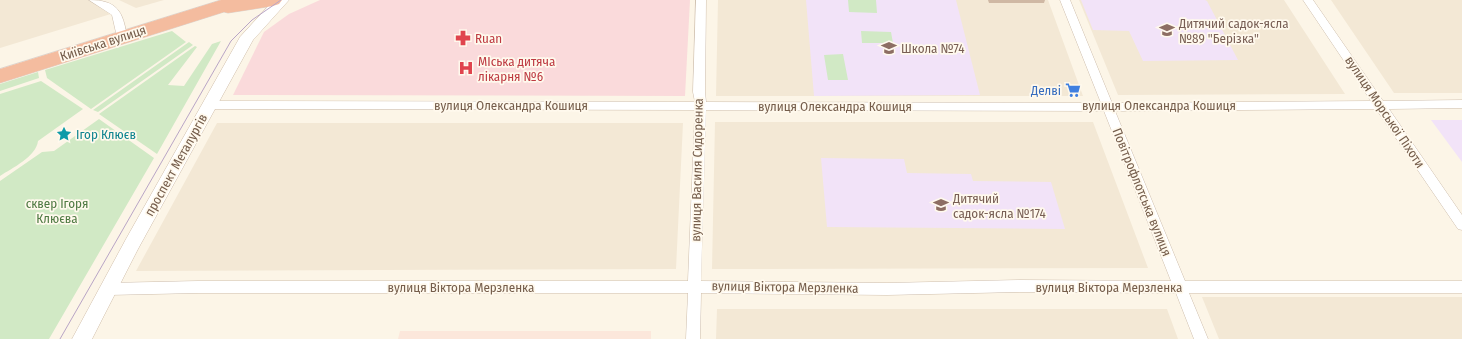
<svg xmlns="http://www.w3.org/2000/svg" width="1462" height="339" font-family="'Fira Sans Condensed',sans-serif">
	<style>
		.residential { fill: #f3e8d5 }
		.commercial { fill: #fce7db }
		.education { fill: #f2e3f8 }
		.medical { fill: #fadadb }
		.green { fill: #d1e9c5 }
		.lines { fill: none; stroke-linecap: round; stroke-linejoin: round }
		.street-casing { stroke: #cebead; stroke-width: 1 }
		.secondary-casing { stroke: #d0beaa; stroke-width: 1 }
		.highway-casing { stroke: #dbd5d0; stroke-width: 1 }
		.street { fill: #fff; fill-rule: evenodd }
		.secondary { fill: #fff; fill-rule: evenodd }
		.highway { fill: #f4bc9f; fill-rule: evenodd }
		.tram { stroke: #b9a5c6; stroke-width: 1 }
		.wall { fill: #cfb8a4 }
		.labels { text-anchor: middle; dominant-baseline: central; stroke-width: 3.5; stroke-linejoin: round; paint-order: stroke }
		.education-label { font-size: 13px; fill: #785e54; stroke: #fff9ed; text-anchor: start }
		.health-label { font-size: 13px; fill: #be3a42; stroke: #fff9ed; text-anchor: start }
		.street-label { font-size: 13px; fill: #755d4b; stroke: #fff9ed }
		.shop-label { font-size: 13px; fill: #366cbe; stroke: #fff9ed; text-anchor: end }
		.culture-label { font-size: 13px; fill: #0d838f; stroke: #fff9ed; text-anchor: start }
		.park-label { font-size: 13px; fill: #4f7a43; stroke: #fff9ed }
	</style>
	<rect width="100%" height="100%" fill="#fcf5e7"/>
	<!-- residential -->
	<path class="residential" d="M0 0H92L109 8 114 13 0 48Z
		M119 0H164L136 8Z
		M718 0H1048L1083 96H716Z
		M1079 0H1284L1345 94 1118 95Z
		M1331 0H1462V93H1394Z
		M715 122H1093L1148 268 712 269Z
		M217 123H683L676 269 136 271Z
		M1202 297H1462V339H1219Z
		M717 309H1167L1178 339H716Z"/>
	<!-- commercial -->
	<path class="commercial" d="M400 331H651V339H398Z"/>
	<!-- education -->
	<path class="education" d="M806 0H956L980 95 814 96Z
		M1081 0H1205L1207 1 1238 60 1143 61 1129 31 1093 30Z
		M1431 120H1462V162Z
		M821 158 904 159 907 173 971 174 973 181 1051 182 1065 229 827 227Z"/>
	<!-- medical -->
	<path class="medical" d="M320 0H690L685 96 233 95 264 32 289 14Z"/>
	<!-- green -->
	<path class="green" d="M848 0H876L877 13 849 12Z
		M172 31 186 42 91 109 47 78 45 70Z
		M861 31 891 32 893 43H862Z
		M221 41 157 154 99 114 195 46 197 47 168 85 184 86 212 44Z
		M189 42 193 45 98 112 93 110Z
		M843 54 848 80H828L824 55Z
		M38 72 39 78 0 91V84Z
		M41 81 83 109 38 141C36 157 12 168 0 176V94Z
		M99 119 154 158 49 339H0V181L42 152 54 151Z"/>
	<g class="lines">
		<!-- street casing -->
		<g class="street-casing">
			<path id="street" d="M89 0C117 0 123 11 127 37L126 40H118L117 37 112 15Z
				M696 0H706L705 92 706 102 1101 103 1060 0H1070L1112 103 1371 101 1303 0H1313L1383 101 1462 100V108L1389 109 1462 215V230L1458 229 1376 109 1115 111 1185 281H1462V293H1189L1208 339H1194L1176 293 1020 292 887 295 701 293 700 339H686L688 293H198L108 295 103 293 101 289 103 285 108 283 198 281H688L695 110 209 109 205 108 203 105 205 102 209 101 695 102 693 92ZM706 110 1104 111 1171 281 1020 280 887 283 701 281Z"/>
		</g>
		<!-- secondary casing -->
		<g class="secondary-casing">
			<path id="secondary" d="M274 0H289L253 40 138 249 92 339H72L126 239 240 37Z"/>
		</g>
		<!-- highway casing -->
		<g class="highway-casing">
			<path id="highway" d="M221 0H282L279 4 273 6 228 13 224 12 0 83V69Z"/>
		</g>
		<!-- street -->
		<use href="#street" class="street"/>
		<!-- secondary -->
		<use href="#secondary" class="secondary"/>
		<!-- highway -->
		<use href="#highway" class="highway"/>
		<!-- tram -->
		<path class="tram" d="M60 339 231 41 252 20 281 0"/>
	</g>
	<!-- wall -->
	<path class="wall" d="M988 0H1045L1044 3H989Z"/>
	<!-- icons -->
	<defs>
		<g id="school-bare" transform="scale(1.2)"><path d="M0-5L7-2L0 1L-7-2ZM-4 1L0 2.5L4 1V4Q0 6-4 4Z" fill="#8d6e63" stroke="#fff9ed" stroke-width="2.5" paint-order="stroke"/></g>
		<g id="pharmacy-bare" transform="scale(1.2)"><path d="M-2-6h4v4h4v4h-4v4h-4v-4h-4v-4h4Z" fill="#e0444e" stroke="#fff9ed" stroke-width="2.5" paint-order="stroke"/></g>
		<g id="hospital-bare" transform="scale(1.2)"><path d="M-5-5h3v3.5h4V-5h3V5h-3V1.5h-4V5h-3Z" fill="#e0444e" stroke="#fff9ed" stroke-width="2.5" paint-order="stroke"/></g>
		<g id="supermarket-bare" transform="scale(1.2)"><path d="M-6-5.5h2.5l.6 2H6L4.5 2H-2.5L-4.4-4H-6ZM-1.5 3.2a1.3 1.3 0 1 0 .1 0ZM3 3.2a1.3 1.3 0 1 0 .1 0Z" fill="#3f7fe0" stroke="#fff9ed" stroke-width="2.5" paint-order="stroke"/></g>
		<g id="sight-bare" transform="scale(1.2)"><path d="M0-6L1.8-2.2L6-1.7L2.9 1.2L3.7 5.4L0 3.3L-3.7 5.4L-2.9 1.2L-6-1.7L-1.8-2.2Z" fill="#0f9aa8" stroke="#fff9ed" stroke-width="2.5" paint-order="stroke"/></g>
	</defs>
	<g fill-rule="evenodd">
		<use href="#school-bare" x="1167" y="30"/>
		<use href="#pharmacy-bare" x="463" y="38"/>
		<use href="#school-bare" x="889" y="48"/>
		<use href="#hospital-bare" x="466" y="68"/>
		<use href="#supermarket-bare" x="1073" y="90"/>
		<use href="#sight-bare" x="64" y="134"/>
		<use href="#school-bare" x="941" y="205"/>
	</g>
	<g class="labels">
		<!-- education labels -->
		<g class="education-label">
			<text x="1179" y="23">Дитячий садок-ясла<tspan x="1179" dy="15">№89 "Берізка"</tspan></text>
			<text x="901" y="48">Школа №74</text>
			<text x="953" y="198">Дитячий<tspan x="953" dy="15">садок-ясла №174</tspan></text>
		</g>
		<!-- health labels -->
		<g class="health-label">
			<text x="475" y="38">Ruan</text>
			<text x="478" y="61">МІська дитяча<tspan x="478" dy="15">лікарня №6</tspan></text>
		</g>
		<!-- street labels -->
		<g class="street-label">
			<text transform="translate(103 43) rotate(-18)">Київська вулиця</text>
			<text x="511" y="105">вулиця Олександра Кошиця</text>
			<text x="1159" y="105">вулиця Олександра Кошиця</text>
			<text x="835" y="106">вулиця Олександра Кошиця</text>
			<text transform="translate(1385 112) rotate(56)">вулиця Морської Піхоти</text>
			<text transform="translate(176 165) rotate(-61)">проспект Металургів</text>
			<text transform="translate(697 170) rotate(-89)">вулиця Василя Сидоренка</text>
			<text transform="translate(1142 192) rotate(68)">Повітрофлотська вулиця</text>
			<text x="461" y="287">вулиця Віктора Мерзленка</text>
			<text transform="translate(785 287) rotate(1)">вулиця Віктора Мерзленка</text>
			<text x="1109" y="287">вулиця Віктора Мерзленка</text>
		</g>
		<!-- shop labels -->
		<g class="shop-label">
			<text x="1061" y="90">Делві</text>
		</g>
		<!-- culture labels -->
		<g class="culture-label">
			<text x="76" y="134">Ігор Клюєв</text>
		</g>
		<!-- park labels -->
		<g class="park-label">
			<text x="57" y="203">сквер Ігоря<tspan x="57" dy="15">Клюєва</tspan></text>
		</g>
	</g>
</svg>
